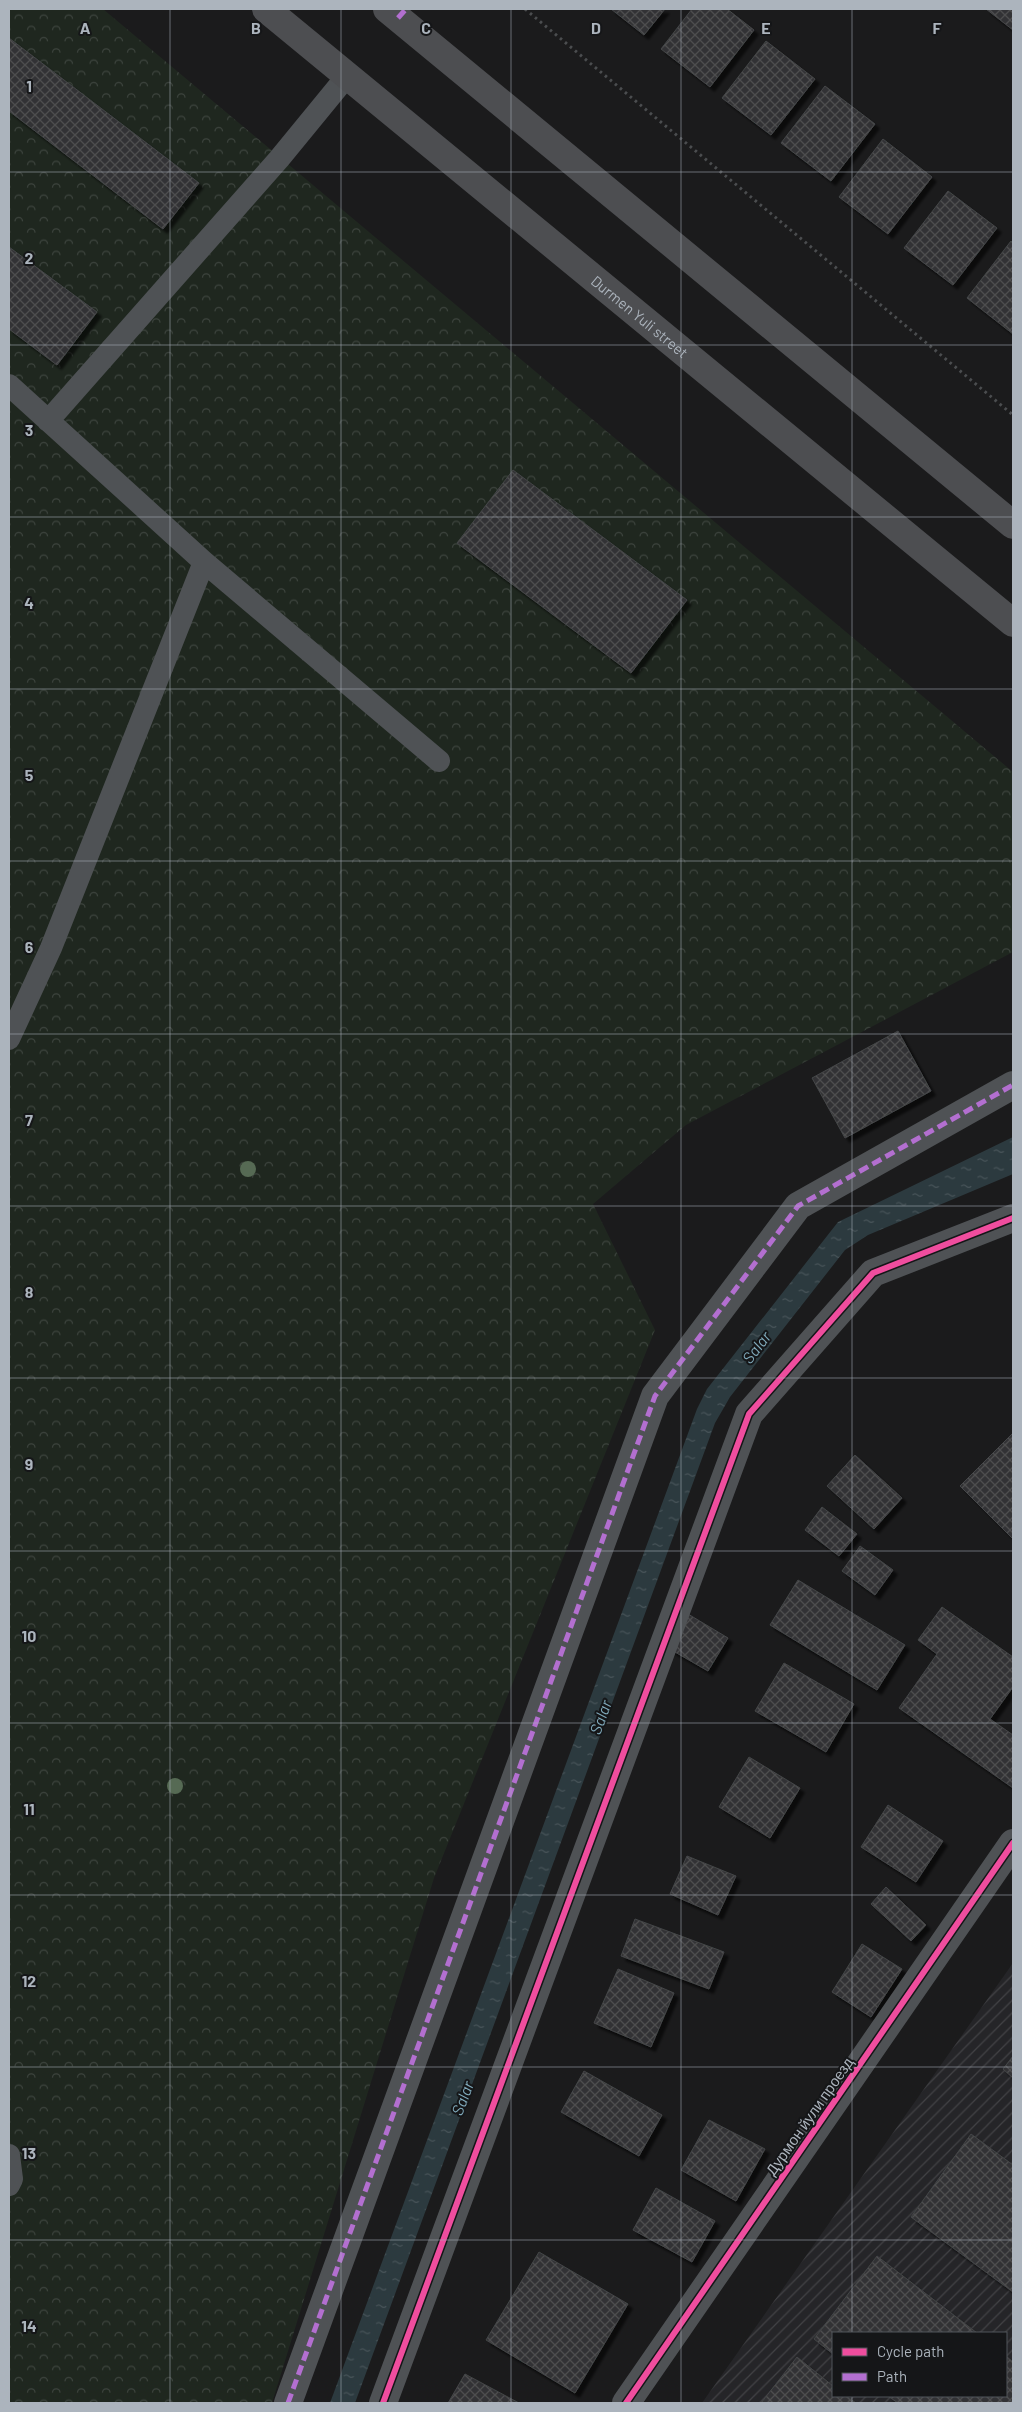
<svg xmlns="http://www.w3.org/2000/svg" width="1022" height="2412" font-family="Barlow,sans-serif">
<defs>
<pattern id="industrial-furrows" width="10" height="10" patternUnits="userSpaceOnUse" patternTransform="scale(1.25)"><rect width="10" height="10" fill="#252528"/><path d="M-1 1l2-2M0 10L10 0M9 11l2-2" fill="none" stroke="#424245"/></pattern>
<pattern id="forest-crowns" width="20" height="18" patternUnits="userSpaceOnUse" patternTransform="scale(1.25)"><rect width="20" height="18" fill="#1f271f"/><path d="M2 6a3 3 0 1 1 6 0M12 15a3 3 0 1 1 6 0" fill="none" stroke="#3d443e"/></pattern>
<pattern id="water-ripples" width="26" height="14" patternUnits="userSpaceOnUse" patternTransform="scale(1.25)"><rect width="26" height="14" fill="#2c3a3f"/><path d="M2 4q2-2 4 0t4 0M15 11q2-2 4 0t4 0" fill="none" stroke="#485459"/></pattern>
<pattern id="building-cross-hatch" width="8" height="8" patternUnits="userSpaceOnUse" patternTransform="scale(1.25)"><rect width="8" height="8" fill="#333334"/><path d="M0 0l8 8M0 8l8-8" fill="none" stroke="#4e4e4f"/></pattern>
<filter id="shadow"><feDropShadow dx="4.5" dy="4.5" stdDeviation="1" flood-color="#0009"/></filter>
</defs>
<rect width="100%" height="100%" fill="#1b1b1c"/>
<path fill="url(#industrial-furrows)" fill-rule="evenodd" d="M 1013,1963 L 1013,2403 L 702,2403 ZM 833,2333 L 1006,2333 L 1006,2396 L 833,2396 Z"/>
<path fill="url(#forest-crowns)" d="M 9,9 L 103,9 L 1013,772 L 1013,952 L 686,1125 L 593,1204 L 655,1330 L 434,1878 L 272,2403 L 9,2403 Z"/>
<path fill="url(#water-ripples)" d="M 1013,1137 L 1013,1174 L 868,1235 L 845,1250 L 730,1397 L 715,1423 L 355,2403 L 330,2403 L 697,1409 L 707,1389 L 838,1222 Z"/>
<path fill="url(#building-cross-hatch)" stroke="#444648" filter="url(#shadow)" d="M 611,9 L 665,9 L 644,35 Z
M 692,9 L 727,9 L 754,30 L 710,87 L 661,49 Z
M 986,9 L 1013,9 L 1013,30 Z
M 9,38 L 199,183 L 163,229 L 9,111 Z
M 766,41 L 815,79 L 771,135 L 722,98 Z
M 825,86 L 875,124 L 831,181 L 781,143 Z
M 883,139 L 932,177 L 888,234 L 839,197 Z
M 948,191 L 997,228 L 953,285 L 904,248 Z
M 1011,241 L 1013,243 L 1013,334 L 967,298 Z
M 9,247 L 97,312 L 57,365 L 9,329 Z
M 513,470 L 687,600 L 631,673 L 457,543 Z
M 898,1031 L 931,1091 L 845,1138 L 812,1078 Z
M 1013,1433 L 1013,1539 L 960,1486 Z
M 855,1455 L 902,1498 L 874,1529 L 827,1486 Z
M 822,1507 L 857,1534 L 839,1556 L 805,1530 Z
M 860,1546 L 893,1570 L 875,1595 L 842,1571 Z
M 798,1580 L 905,1645 L 877,1690 L 770,1625 Z
M 942,1607 L 1013,1657 L 1013,1687 L 990,1719 L 1013,1735 L 1013,1788 L 899,1708 L 937,1654 L 918,1640 Z
M 688,1614 L 728,1638 L 708,1671 L 668,1648 Z
M 784,1663 L 854,1704 L 826,1752 L 755,1711 Z
M 749,1757 L 800,1788 L 770,1838 L 719,1807 Z
M 888,1805 L 943,1841 L 916,1882 L 861,1847 Z
M 687,1856 L 736,1876 L 718,1915 L 670,1894 Z
M 886,1887 L 926,1925 L 911,1941 L 871,1904 Z
M 635,1919 L 724,1952 L 709,1989 L 621,1956 Z
M 862,1944 L 902,1969 L 871,2017 L 832,1992 Z
M 618,1969 L 674,1993 L 651,2047 L 594,2023 Z
M 1013,2056 L 1013,2078 L 1003,2069 Z
M 584,2071 L 662,2115 L 639,2156 L 561,2112 Z
M 709,2120 L 765,2149 L 736,2201 L 681,2170 Z
M 971,2134 L 1013,2165 L 1013,2292 L 911,2217 Z
M 656,2188 L 715,2221 L 692,2262 L 633,2230 Z
M 539,2252 L 628,2304 L 575,2393 L 486,2340 Z
M 877,2256 L 977,2333 L 833,2333 L 833,2354 L 814,2339 Z
M 1006,2356 L 1013,2362 L 1013,2403 L 898,2403 L 888,2396 L 1006,2396 Z
M 797,2357 L 833,2386 L 833,2396 L 846,2396 L 856,2403 L 761,2403 Z
M 465,2374 L 519,2403 L 448,2403 Z"/>
<g fill="none" stroke-linecap="round" stroke-linejoin="round">
<path stroke="#4b4d4f" stroke-width="3" stroke-dasharray="2.5 4" stroke-linecap="butt" d="M 525,9 L 1013,415"/>
<path stroke="#4f5255" stroke-width="22" d="M 9,385 L 204,562 L 439,761
M 48,421 L 279,159 L 347,76
M 9,1039 L 51,948 L 204,562
M 9,2155 L 12,2179 L 9,2185"/>
<path stroke="#4f5255" stroke-width="28" d="M 288,2403 L 655,1396 L 798,1206 L 1013,1085"/>
<path stroke="#4f5255" stroke-width="28" d="M 383,2403 L 749,1414 L 873,1273 L 1013,1218
M 626,2403 L 1013,1843"/>
<g stroke="#4d4e51" stroke-width="28">
<path id="s1" d="M 266,9 L 1013,623"/>
<path d="M 387,9 L 1013,525"/>
</g>
<path stroke="#b36fd0" stroke-width="5" stroke-dasharray="10 5" stroke-linecap="butt" d="M 398,18 L 406,9
M 288,2403 L 655,1396 L 798,1206 L 1013,1085"/>
<g stroke="#151618" stroke-width="9">
<path id="cycleway" d="M 383,2403 L 749,1414 L 873,1273 L 1013,1218
M 626,2403 L 1013,1843"/>
</g>
<use href="#cycleway" stroke="#ef4d9e" stroke-width="6"/>
</g>
<g fill="#566a54">
<circle cx="248" cy="1169" r="8"/>
<circle cx="175" cy="1786" r="8"/>
</g>
<path fill="none" stroke="#acb4bd" stroke-width="1" stroke-opacity="0.55" d="M 170,9 L 170,2403M 341,9 L 341,2403M 511,9 L 511,2403M 681,9 L 681,2403M 852,9 L 852,2333M 9,172 L 1013,172M 9,345 L 1013,345M 9,517 L 1013,517M 9,689 L 1013,689M 9,861 L 1013,861M 9,1034 L 1013,1034M 9,1206 L 1013,1206M 9,1378 L 1013,1378M 9,1551 L 1013,1551M 9,1723 L 1013,1723M 9,1895 L 1013,1895M 9,2067 L 1013,2067M 9,2240 L 1013,2240M 852,2396 L 852,2403"/>
<g text-anchor="middle" dominant-baseline="central" stroke-width="4" stroke-linejoin="round" paint-order="stroke">
<g font-size="15" fill="#acb4bd" stroke="#151618">
<text stroke="none"><textPath href="#s1" startOffset="484">Durmen Yuli street</textPath></text>
<text transform="translate(809 2116) rotate(-55)">Дурмон йули проезд</text>
</g>
<g font-size="16" font-style="italic" fill="#80aabb" stroke="#151618">
<text transform="translate(756 1347) rotate(-52)">Salar</text>
<text transform="translate(600 1717) rotate(-70)">Salar</text>
<text transform="translate(462 2098) rotate(-69)">Salar</text>
</g>
</g>
<g font-size="16" text-anchor="middle" font-weight="bold" fill="#acb4bd" stroke="#151618" stroke-width="4" stroke-linejoin="round" paint-order="stroke">
<text x="85" y="34">A</text>
<text x="256" y="34">B</text>
<text x="426" y="34">C</text>
<text x="596" y="34">D</text>
<text x="766" y="34">E</text>
<text x="937" y="34">F</text>
<text x="29" y="92">1</text>
<text x="29" y="264">2</text>
<text x="29" y="436">3</text>
<text x="29" y="609">4</text>
<text x="29" y="781">5</text>
<text x="29" y="953">6</text>
<text x="29" y="1126">7</text>
<text x="29" y="1298">8</text>
<text x="29" y="1470">9</text>
<text x="29" y="1642">10</text>
<text x="29" y="1815">11</text>
<text x="29" y="1987">12</text>
<text x="29" y="2159">13</text>
<text x="29" y="2332">14</text>
</g>
<rect width="1022" height="2412" fill="none" stroke="#acb4bd" stroke-width="20"/>
<rect x="832" y="2332" width="175" height="65" fill="#151618" stroke="#51555a"/>
<rect x="842" y="2348" width="25" height="8" fill="#ef4d9e" stroke="#51555a"/>
<text x="877" y="2357" font-size="15" fill="#acb4bd">Cycle path</text>
<rect x="842" y="2373" width="25" height="8" fill="#b36fd0" stroke="#51555a"/>
<text x="877" y="2382" font-size="15" fill="#acb4bd">Path</text>
</svg>
